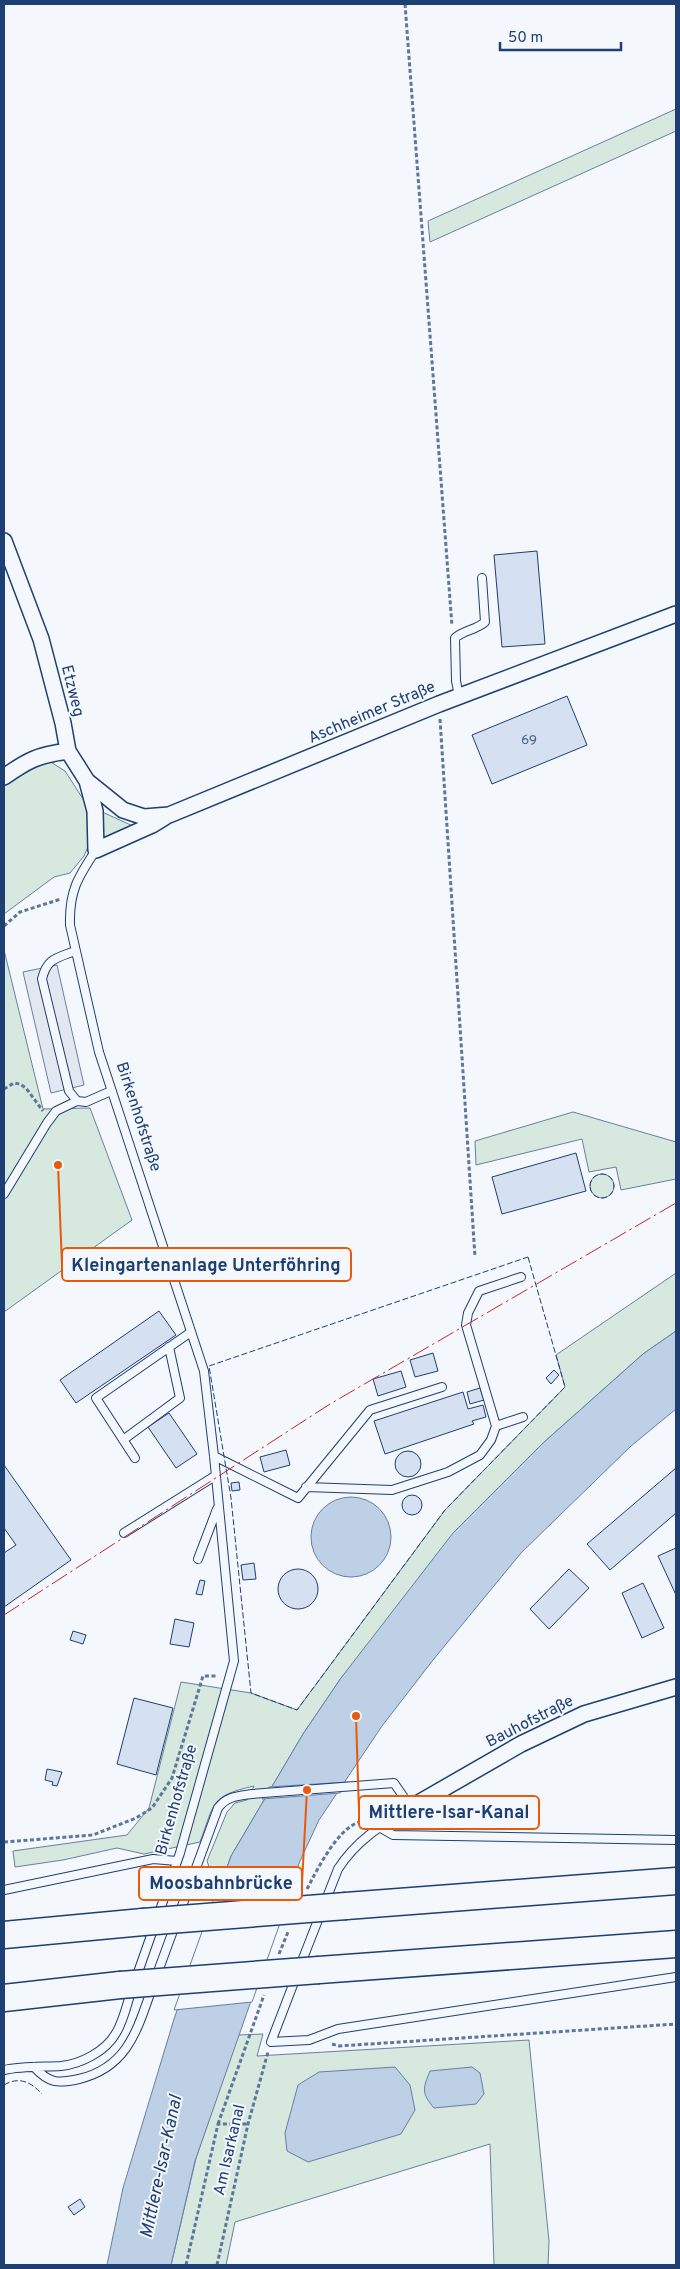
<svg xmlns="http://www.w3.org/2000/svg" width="680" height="2269" font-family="Overpass,sans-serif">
<rect width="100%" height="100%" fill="#f4f7fb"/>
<path fill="#d7e8df" stroke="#687fa3" d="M 676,109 L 676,131 L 430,242 L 428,221 Z
M 49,761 L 65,771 L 85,802 L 90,822 L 91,840 L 84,856 L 70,873 L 54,877 L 4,914 L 4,786 L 36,763 Z
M 100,811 L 133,826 L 104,839 Z
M 4,950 L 43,1109 L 90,1108 L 132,1220 L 4,1312 Z
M 573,1112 L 676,1142 L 676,1179 L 621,1190 L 616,1167 L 589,1172 L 582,1139 L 476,1165 L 475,1141 Z
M590 1186a12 12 0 1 1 24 0a12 12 0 1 1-24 0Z
M 676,1273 L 676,1331 L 643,1354 L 543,1443 L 511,1475 L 341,1678 L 303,1734 L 231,1856 L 223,1879 L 214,1881 L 207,1861 L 227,1812 L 235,1803 L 247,1800 L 254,1786 C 210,1796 215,1802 200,1842 L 144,1854 L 117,1848 L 63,1860 L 15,1867 L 13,1851 L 127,1835 L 149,1808 L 181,1682 L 251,1693 L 297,1710 L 445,1510 L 565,1387 L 556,1355 Z
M 263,2034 L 257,2056 L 529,2040 L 549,2241 L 548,2265 L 494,2265 L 490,2144 L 235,2222 L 226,2265 L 171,2265 L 196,2158 L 238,2035 Z"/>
<path fill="#e3e8f0" stroke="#687fa3" d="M 57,965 L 84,1085 L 51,1093 L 23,972 Z"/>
<path fill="#bed0e5" stroke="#687fa3" d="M 676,1331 L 676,1409 L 631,1446 L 521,1553 L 433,1660 L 382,1726 L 319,1820 L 300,1861 L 195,2161 L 171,2265 L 107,2265 L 123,2188 L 174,2019 L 231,1856 L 303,1734 L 341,1678 L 453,1533 L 543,1443 L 643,1354 Z
M311 1537a40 40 0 1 1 80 0a40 40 0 1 1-80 0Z
M 395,2067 L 410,2085 L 415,2110 L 401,2134 L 308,2162 L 287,2151 L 285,2133 L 298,2085 L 319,2072 Z
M 472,2067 L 480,2073 L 484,2094 L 476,2104 L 434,2108 C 421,2093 423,2088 430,2071 Z"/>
<path fill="#f4f7fb" stroke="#687fa3" d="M 348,1782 L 340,1793 L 262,1799 L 269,1787 Z
M 295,1881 L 252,2002 L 174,2010 L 218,1887 Z"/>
<path fill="#d5e0f0" stroke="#1d3f73" d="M 537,551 L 545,644 L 502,647 L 494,555 Z
M 567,696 L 587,745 L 492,784 L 472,735 Z
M 576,1153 L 586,1191 L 502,1214 L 492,1177 Z
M 159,1311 L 176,1335 L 76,1403 L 60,1380 Z
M 433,1353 L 438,1371 L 415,1377 L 410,1360 Z
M 554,1370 L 559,1375 L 551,1384 L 546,1378 Z
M 401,1371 L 406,1387 L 378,1396 L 373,1379 Z
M 480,1388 L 484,1400 L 470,1404 L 467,1392 Z
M 463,1392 L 468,1409 L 483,1405 L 486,1417 L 472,1421 L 474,1424 L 385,1454 L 374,1421 Z
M 169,1413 L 197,1454 L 176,1468 L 148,1427 Z
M 286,1450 L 290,1465 L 264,1472 L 260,1457 Z
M395 1464a13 13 0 1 1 26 0a13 13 0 1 1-26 0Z
M 4,1465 L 71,1560 L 4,1607 L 4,1553 L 16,1545 L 4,1528 Z
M 676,1468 L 676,1513 L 610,1570 L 587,1544 Z
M 239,1482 L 240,1490 L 232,1491 L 231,1483 Z
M402 1505a10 10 0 1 1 20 0a10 10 0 1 1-20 0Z
M 676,1548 L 676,1595 L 658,1556 Z
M 254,1563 L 256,1579 L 243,1580 L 241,1565 Z
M278 1589a20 20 0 1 1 40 0a20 20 0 1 1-40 0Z
M 569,1569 L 589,1588 L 549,1629 L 530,1609 Z
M 200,1580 L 205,1581 L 202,1595 L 196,1594 Z
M 643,1583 L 664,1628 L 642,1638 L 622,1593 Z
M 175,1619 L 194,1623 L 189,1647 L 170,1644 Z
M 73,1631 L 86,1635 L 83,1644 L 70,1640 Z
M 134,1698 L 173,1708 L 156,1775 L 117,1764 Z
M 47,1769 L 62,1772 L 57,1786 L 52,1785 L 53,1782 L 45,1780 Z
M 80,2199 L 85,2207 L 74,2215 L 68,2207 Z"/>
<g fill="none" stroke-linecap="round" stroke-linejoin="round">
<g stroke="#1d3f73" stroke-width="10">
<path id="lane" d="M 459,696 L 456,681 L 455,638 C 464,630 476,630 485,622 L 482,578
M 96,850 C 78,877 69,891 70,925 L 99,1052 L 204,1371 L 214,1456 L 234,1661 L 180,1853 L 136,1978
M 75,951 C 57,958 47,958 42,979 L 69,1091 L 77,1101 L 86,1102 L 111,1091
M 4,1194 L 47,1123 L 56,1111 L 77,1101
M 496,1426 L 523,1417
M 123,1440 L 180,1398 L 169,1347
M 214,1456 L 298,1498 L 370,1410 L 442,1387
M 135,1458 L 96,1398 L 191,1332
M 306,1487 L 392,1490 L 448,1472 L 480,1455 L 491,1440 L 496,1426 L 466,1325 L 468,1313 L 479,1291 L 521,1277
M 124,1533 L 215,1476
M 198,1559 L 217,1509
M 379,1827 L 393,1835 L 676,1840
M 4,1890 L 153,1859 L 177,1861
M 156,1977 L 218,1808 C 227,1796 238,1796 252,1794 L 394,1783 L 403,1796 L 408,1809 C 380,1826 356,1841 338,1869 L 300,1966
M 296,1977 L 271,2042 L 309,2040 L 338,2029 L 676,1977
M 34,2067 C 49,2083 57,2084 79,2079 C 128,2067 137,2030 152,1988
M 4,2070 C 22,2066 42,2067 61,2066 C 81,2064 106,2051 116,2033 C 124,2020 127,2003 132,1989"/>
</g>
<g stroke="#1d3f73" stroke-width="18">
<path id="street" d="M 4,541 L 41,639 L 63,723 L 68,751 L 87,781 L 95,811 L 96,850 L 152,825 L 165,817
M 4,777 C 28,760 38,755 68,751
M 87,781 L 123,810 L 144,817 L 169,815 L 439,704 L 676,614
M 408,1809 L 521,1744 L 584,1714 L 676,1687"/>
</g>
<g stroke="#1d3f73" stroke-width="29">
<path id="highway" d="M 346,1906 L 676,1881
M 4,1935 L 143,1922
M 319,1970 L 676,1944
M 4,1998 L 120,1985"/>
</g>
<path stroke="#5e769c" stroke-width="3" stroke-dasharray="4 2.5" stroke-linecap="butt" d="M 405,4 L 452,626
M 440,719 L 475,1257
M 4,926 L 20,912 L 61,899
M 4,1089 L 14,1083 L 20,1084 L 26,1088 L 43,1111
M 4,1842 L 93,1835 L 136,1818 L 152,1808 L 172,1778 L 203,1676 L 218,1676
M 307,1889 C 317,1870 344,1814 370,1822
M 279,1954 L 288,1932
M 332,2044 L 339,2046 L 676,2024
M 218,2124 L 264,1995
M 186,2265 L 218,2124 L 248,2124
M 217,2265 L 248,2124 L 268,2052"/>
<use href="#lane" stroke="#f4f7fb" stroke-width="8"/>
<use href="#street" stroke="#f4f7fb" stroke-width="15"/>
<use href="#highway" stroke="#f4f7fb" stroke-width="26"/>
<g stroke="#1d3f73" stroke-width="29" stroke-linecap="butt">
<path id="highway-bridge" d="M 143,1922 L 346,1906
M 120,1985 L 319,1970"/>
</g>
<use href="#highway-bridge" stroke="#f4f7fb" stroke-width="26"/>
<path stroke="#1d3f73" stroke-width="1" stroke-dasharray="6 2.5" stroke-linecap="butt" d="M590 1186a12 12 0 1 1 24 0a12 12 0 1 1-24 0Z
M 528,1257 L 565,1387 L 445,1510 L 297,1710 L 251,1693 L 231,1498 L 209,1366 Z
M 4,2085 C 19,2076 31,2082 42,2094"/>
<path stroke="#c62828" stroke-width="1" stroke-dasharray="18 4 2.5 4" stroke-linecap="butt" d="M 4,1615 L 330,1404 L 676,1203"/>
</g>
<g text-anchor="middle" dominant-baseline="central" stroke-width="4" stroke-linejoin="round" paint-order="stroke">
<g font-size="14" fill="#4b6792">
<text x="529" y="740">69</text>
</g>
<g font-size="16" fill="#1d3f73" stroke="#f4f7fb">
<text transform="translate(72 691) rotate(76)">Etzweg</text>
<text transform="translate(372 713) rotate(-23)">Aschheimer Straße</text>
<text transform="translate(138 1117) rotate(72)">Birkenhofstraße</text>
<text transform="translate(530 1722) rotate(-27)">Bauhofstraße</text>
<text transform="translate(177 1800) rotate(-74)">Birkenhofstraße</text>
<text transform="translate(230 2150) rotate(-77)">Am Isarkanal</text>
</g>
<g font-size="18" font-style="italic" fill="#1d3f73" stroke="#f4f7fb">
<text transform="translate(162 2167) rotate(-78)">Mittlere-Isar-Kanal</text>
</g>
</g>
<path fill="none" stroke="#e8590c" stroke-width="2" d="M58 1165L62 1265M356 1716L359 1812M307 1790L302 1883"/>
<g fill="#e8590c" stroke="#f4f7fb" stroke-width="2">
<circle cx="58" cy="1165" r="5"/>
<circle cx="356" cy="1716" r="5"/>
<circle cx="307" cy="1790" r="5"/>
</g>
<g fill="#f4f7fb" stroke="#e8590c" stroke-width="2">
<rect x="62" y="1248" width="289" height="33" rx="5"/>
<rect x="359" y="1796" width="180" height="33" rx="5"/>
<rect x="139" y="1867" width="163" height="33" rx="5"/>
</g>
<g font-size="18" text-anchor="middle" font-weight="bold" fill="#1d3f73">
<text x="206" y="1271">Kleingartenanlage Unterföhring</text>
<text x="449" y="1818">Mittlere-Isar-Kanal</text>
<text x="221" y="1889">Moosbahnbrücke</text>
</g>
<rect width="680" height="2269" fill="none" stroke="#1d3f73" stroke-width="10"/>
<path d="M500 42v8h121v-8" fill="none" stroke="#1d3f73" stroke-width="2.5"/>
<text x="508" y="42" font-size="15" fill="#1d3f73" stroke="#f4f7fb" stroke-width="4" paint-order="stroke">50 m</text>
</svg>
